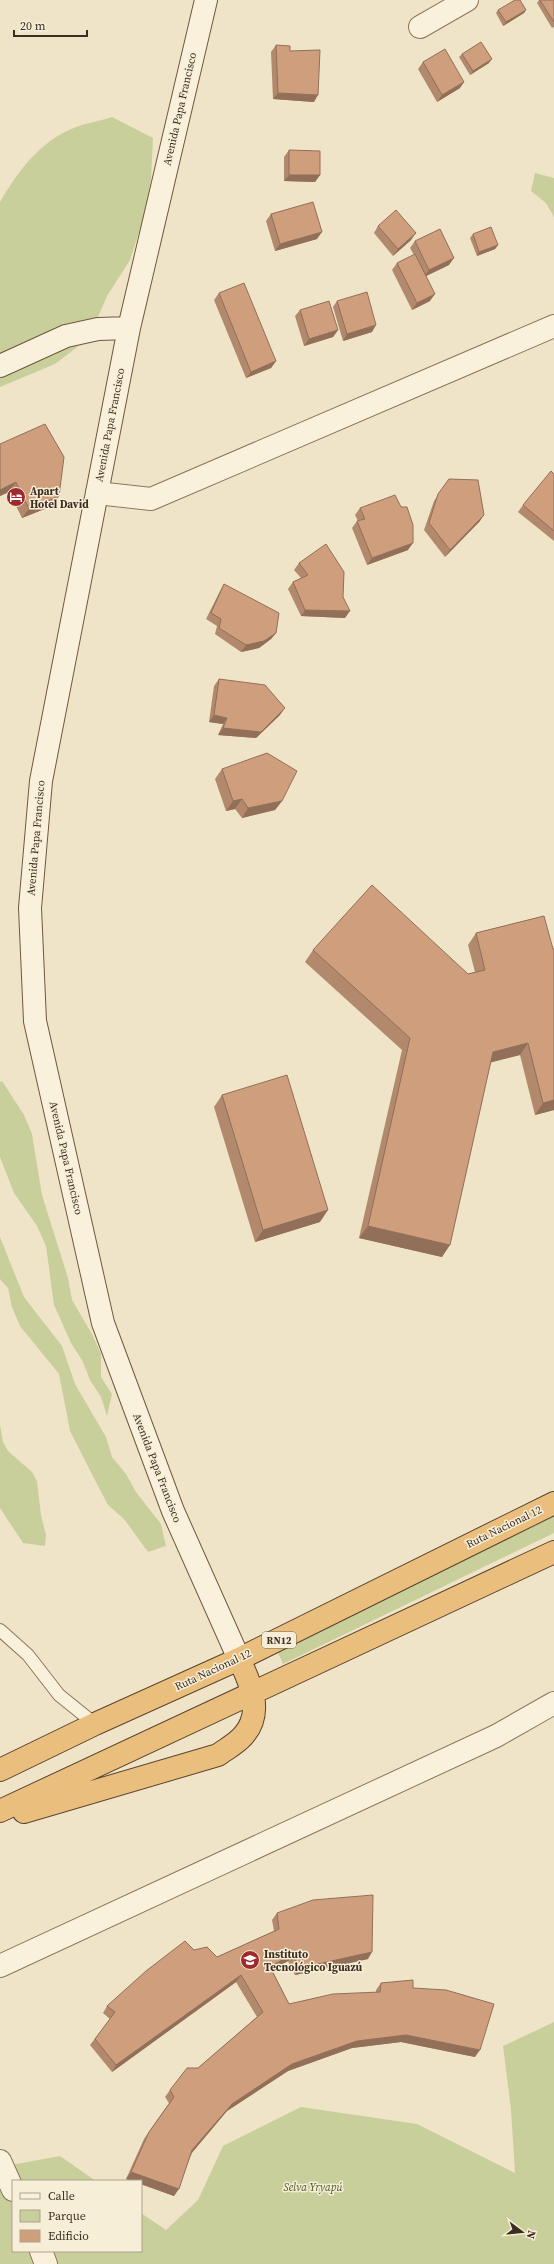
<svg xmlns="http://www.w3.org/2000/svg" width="554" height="2264" font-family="'Source Serif 4',serif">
<rect width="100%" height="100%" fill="#f0e4c8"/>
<path fill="#c9cf9b" d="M 112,117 L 153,138 L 151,180 L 143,220 L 130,260 L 107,296 L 89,338 L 55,364 L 0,387 L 0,202 C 18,171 41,140 76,127 C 87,123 100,121 112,117 Z
M 535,173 L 554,178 L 554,217 L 546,203 L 531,191 Z
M 2,1081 L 24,1115 L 32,1134 L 42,1195 L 68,1278 L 72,1300 L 92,1334 L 101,1354 L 101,1377 L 112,1394 L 107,1416 L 101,1397 L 90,1380 L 82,1360 L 71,1343 L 54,1305 L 46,1246 L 37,1226 L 14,1193 L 0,1157 L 0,1082 Z
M 0,1237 L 24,1297 L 62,1346 L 75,1384 L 106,1437 L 112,1457 L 126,1474 L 136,1492 L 161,1524 L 166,1546 L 148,1552 L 124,1519 L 108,1505 L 99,1488 L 70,1431 L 59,1374 L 20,1326 L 12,1307 L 8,1288 L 0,1279 Z
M 0,1425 L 3,1442 L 8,1451 L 32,1472 L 37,1481 L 41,1515 L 46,1535 L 45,1546 L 23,1543 L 0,1508 Z
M 554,1515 L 554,1533 L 283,1664 L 278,1653 Z
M 554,2022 L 554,2264 L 0,2264 L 0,2167 L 60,2156 L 96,2181 L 13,2181 L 13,2251 L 141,2251 L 141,2213 L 166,2230 L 198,2200 L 223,2146 L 301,2107 L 417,2124 L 515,2173 L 511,2110 L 503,2046 Z"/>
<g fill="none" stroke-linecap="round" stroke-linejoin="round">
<g stroke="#8d765c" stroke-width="14">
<path id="service" d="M 0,1630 L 28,1655 L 59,1695 L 95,1724"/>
</g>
<g stroke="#8d765c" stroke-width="24">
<path id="minor" d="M 420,27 L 467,0
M 97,493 L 151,499 L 554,326
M 0,1966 L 496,1736 L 554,1703
M 0,2161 L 13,2190
M 41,2251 L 46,2264"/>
</g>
<g stroke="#6f573f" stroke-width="24">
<path id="secondary" d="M 206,0 L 129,328 L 41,781 L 30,908 L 35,1021 L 103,1323 L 173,1511 L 239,1659
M 0,366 L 66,336 L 98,329 L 129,328"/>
</g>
<g stroke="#5b4430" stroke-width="24">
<path id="trunk" d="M 0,1770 L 95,1724 L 239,1659 L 554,1503
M 0,1811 L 554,1552
M 24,1812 L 218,1755 C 226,1749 236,1744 243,1736 C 264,1713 251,1684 239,1659"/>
</g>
<use href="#service" stroke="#faf1dc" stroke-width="12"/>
<use href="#minor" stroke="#faf1dc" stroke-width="22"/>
<use href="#secondary" stroke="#faf1dc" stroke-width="22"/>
<use href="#trunk" stroke="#eabe7c" stroke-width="22"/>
</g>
<path fill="#b2896c" d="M 539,0 L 554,0 L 554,27 L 552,28 L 537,3 Z
M 498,10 L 526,10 L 524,13 L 503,26 L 496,13 Z
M 276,45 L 290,51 L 314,102 L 273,99 L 271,52 Z
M 462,54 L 489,63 L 470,75 L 459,57 Z
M 423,62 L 460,88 L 437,102 L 418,69 Z
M 289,150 L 320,175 L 315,182 L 284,181 L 284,157 Z
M 271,214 L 317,239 L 275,251 L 266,221 Z
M 378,226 L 411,240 L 393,256 L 374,233 Z
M 473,234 L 498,245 L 495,249 L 477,256 L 470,238 Z
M 415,241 L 449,265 L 426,276 L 430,301 L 412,310 L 392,270 L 397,263 L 414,255 L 410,248 Z
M 219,293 L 276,361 L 271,368 L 246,378 L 214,300 Z
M 337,301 L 372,332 L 343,341 L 333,307 Z
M 300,310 L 338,330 L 333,337 L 304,346 L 295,316 Z
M 0,444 L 52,506 L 22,518 L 9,492 L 0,496 Z
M 554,474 L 554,541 L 518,512 L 523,505 Z
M 449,479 L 480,521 L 445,557 L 424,530 L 434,501 Z
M 401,507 L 408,550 L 367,565 L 352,528 L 357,521 L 358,521 L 355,515 L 360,508 Z
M 299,563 L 343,597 L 345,618 L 301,616 L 288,589 L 293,582 L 301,578 L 294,570 Z
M 224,584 L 276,633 L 271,639 L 259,648 L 241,652 L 215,634 L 217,626 L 206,619 L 220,591 Z
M 219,679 L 280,715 L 256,738 L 218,735 L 223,724 L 209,722 L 214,686 Z
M 222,769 L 282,801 L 275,810 L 242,818 L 235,809 L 226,811 L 215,779 Z
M 544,916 L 554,1110 L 535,1115 L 520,1055 L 491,1062 L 442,1257 L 359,1238 L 402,1050 L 305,962 L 313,950 L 468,974 L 475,972 L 468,945 L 476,933 Z
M 222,1095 L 320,1222 L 255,1242 L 214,1107 Z
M 277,1913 L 368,1959 L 295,1975 L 288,1961 L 272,1970 L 289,2004 L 376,1992 L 376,1990 L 381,1983 L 413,1988 L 475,2057 L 401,2042 L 352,2048 L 288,2071 L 227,2111 L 192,2153 L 174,2196 L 126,2179 L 144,2139 L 169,2103 L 165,2097 L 170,2090 L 198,2068 L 257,2017 L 236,1982 L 112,2072 L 90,2045 L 110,2019 L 103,2013 L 107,2006 L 194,1950 L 217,1957 L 274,1931 L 272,1920 Z"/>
<path fill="#916f58" d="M 526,10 L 524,13 L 503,26 L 506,22 Z
M 492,59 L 489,63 L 470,75 L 473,71 Z
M 464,82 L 460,88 L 437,102 L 442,95 Z
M 278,93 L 318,95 L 314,102 L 273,99 Z
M 289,175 L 320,175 L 315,182 L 284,181 Z
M 322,232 L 317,239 L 275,251 L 280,244 Z
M 416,233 L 411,240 L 393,256 L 398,249 Z
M 498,245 L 495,249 L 477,256 L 479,252 Z
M 454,258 L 449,265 L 424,277 L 429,270 Z
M 435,294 L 430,301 L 412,310 L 417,303 Z
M 376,325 L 372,332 L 343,341 L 347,334 Z
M 338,330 L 333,337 L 304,346 L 309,339 Z
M 276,361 L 271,368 L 246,378 L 251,372 Z
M 16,482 L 9,492 L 0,496 L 0,490 Z
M 59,496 L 52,506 L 22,518 L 29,509 Z
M 484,515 L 480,521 L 445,557 L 450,550 Z
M 413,543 L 408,550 L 367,565 L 372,558 Z
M 305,610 L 350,611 L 345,618 L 301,616 Z
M 276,633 L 271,639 L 259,648 L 241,652 L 246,645 Z
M 285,708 L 280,715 L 256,738 L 218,735 L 223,728 Z
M 214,715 L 227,718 L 223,724 L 209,722 Z
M 242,799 L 235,809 L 226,811 L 233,801 Z
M 282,801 L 275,810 L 242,818 L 248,808 Z
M 528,1043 L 520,1055 L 485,1064 L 493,1052 Z
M 554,1100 L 554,1110 L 535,1115 L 543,1103 Z
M 328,1210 L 320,1222 L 255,1242 L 263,1230 Z
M 368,1226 L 450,1245 L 442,1257 L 359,1238 Z
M 372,1952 L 368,1959 L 295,1975 L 300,1968 Z
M 292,1954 L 288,1961 L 266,1974 L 270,1967 Z
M 241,1975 L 236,1982 L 112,2072 L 116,2065 Z
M 406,2035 L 480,2050 L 475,2057 L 401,2042 L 352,2048 L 288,2071 L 227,2111 L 188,2157 L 192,2150 L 232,2104 L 292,2064 L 357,2041 Z
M 131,2172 L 179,2189 L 174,2196 L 141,2184 L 141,2181 L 131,2181 L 126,2179 Z"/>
<path fill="#cf9f7d" stroke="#916f58" d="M 515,0 L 520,0 L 526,10 L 506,22 L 498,10 Z
M 540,0 L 554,0 L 554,22 Z
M 481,42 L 492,59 L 473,71 L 462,54 Z
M 276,45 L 290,46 L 290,51 L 320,50 L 318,95 L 278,93 Z
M 445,49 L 464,82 L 442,95 L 423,62 Z
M 289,150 L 320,151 L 320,175 L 289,175 Z
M 313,202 L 322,232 L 280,244 L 271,214 Z
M 396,210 L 416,233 L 398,249 L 378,226 Z
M 491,227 L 498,245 L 479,252 L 473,234 Z
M 440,229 L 454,258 L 429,270 L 415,241 Z
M 415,254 L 435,294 L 417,303 L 397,263 Z
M 244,283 L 276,361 L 251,372 L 219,293 Z
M 367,292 L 376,325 L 347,334 L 337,301 Z
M 329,301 L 338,330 L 309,339 L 300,310 Z
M 45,424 L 64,457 L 59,496 L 29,509 L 16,482 L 0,490 L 0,444 Z
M 551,471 L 554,474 L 554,531 L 523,505 Z
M 449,479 L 478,480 L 484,515 L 450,550 L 429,523 L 438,494 Z
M 395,495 L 401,507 L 407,507 L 413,525 L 413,543 L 372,558 L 357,521 L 365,519 L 360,508 Z
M 326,544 L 344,572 L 343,597 L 350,611 L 305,610 L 293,582 L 308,575 L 299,563 Z
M 224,584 L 279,613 L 276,633 L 264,641 L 246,645 L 219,628 L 221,619 L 211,613 Z
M 219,679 L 265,685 L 285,708 L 261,732 L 223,728 L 227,718 L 214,715 Z
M 267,753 L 297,771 L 282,801 L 248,808 L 242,799 L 233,801 L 222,769 Z
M 372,885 L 468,974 L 485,970 L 476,933 L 544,916 L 553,949 L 554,949 L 554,1100 L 543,1103 L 528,1043 L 493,1052 L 450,1245 L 368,1226 L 410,1038 L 313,950 Z
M 287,1075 L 328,1210 L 263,1230 L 222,1095 Z
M 373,1895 L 372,1952 L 300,1968 L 292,1954 L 270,1967 L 289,2004 L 333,1994 L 380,1992 L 381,1983 L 413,1980 L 413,1988 L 446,1990 L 494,2004 L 480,2050 L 406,2035 L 357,2041 L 292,2064 L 232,2104 L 192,2150 L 179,2189 L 131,2172 L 149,2132 L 174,2097 L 170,2090 L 187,2068 L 198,2068 L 263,2012 L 241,1975 L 116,2065 L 95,2039 L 115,2012 L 107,2006 L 146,1971 L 185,1941 L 194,1950 L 207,1947 L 217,1957 L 279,1929 L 277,1913 L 313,1900 Z"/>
<defs>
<g id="hotel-disc" transform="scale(1)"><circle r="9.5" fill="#9e2a2b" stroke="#f7eed8"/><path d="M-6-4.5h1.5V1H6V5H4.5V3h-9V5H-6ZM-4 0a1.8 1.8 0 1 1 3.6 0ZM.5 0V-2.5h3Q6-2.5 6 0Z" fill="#fff"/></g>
<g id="university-disc" transform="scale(1)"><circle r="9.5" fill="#9e2a2b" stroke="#f7eed8"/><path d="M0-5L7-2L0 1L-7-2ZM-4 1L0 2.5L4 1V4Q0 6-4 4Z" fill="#fff"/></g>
</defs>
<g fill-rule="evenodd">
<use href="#hotel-disc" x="16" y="497"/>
<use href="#university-disc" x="250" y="1960"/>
</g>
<g text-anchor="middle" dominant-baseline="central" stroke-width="3" stroke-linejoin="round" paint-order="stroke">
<rect fill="#f7eed8" stroke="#756857" stroke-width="1" x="262" y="1632" width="34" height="16" rx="3"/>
<g font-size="10" font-weight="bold" fill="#3d2e20">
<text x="279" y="1640">RN12</text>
</g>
<g font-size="11" fill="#3d2e20" stroke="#f7eed8">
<text transform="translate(180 109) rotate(-77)">Avenida Papa Francisco</text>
<text transform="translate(110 425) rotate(-79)">Avenida Papa Francisco</text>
<text transform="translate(36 838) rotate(-85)">Avenida Papa Francisco</text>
<text transform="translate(66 1158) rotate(77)">Avenida Papa Francisco</text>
<text transform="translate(157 1468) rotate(69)">Avenida Papa Francisco</text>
<text transform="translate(504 1527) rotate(-26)">Ruta Nacional 12</text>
<text transform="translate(213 1670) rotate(-25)">Ruta Nacional 12</text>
</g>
<g font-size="11" font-weight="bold" fill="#3d2e20" stroke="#f7eed8" text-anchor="start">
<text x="30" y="491">Apart<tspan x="30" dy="13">Hotel David</tspan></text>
<text x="264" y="1954">Instituto<tspan x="264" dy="13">Tecnológico Iguazú</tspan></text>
</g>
<g font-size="11" font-style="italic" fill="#4d5a26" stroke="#f7eed8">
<text x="313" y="2187">Selva Yryapú</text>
</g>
</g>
<rect x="12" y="2180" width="130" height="72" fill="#f7eed8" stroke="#ada18e"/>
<rect x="20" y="2193" width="20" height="6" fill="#faf1dc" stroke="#ada18e"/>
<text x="48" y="2200" font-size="12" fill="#3d2e20">Calle</text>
<rect x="20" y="2210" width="20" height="12" fill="#c9cf9b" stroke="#ada18e"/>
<text x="48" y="2220" font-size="12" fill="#3d2e20">Parque</text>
<rect x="20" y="2230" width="20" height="12" fill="#cf9f7d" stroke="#ada18e"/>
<text x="48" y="2240" font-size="12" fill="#3d2e20">Edificio</text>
<g transform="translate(522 2232) rotate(106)" stroke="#f7eed8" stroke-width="3" paint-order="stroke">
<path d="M0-3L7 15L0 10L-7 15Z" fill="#3d2e20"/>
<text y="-6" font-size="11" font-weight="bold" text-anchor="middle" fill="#3d2e20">N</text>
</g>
<path d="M14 30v6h73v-6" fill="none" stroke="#3d2e20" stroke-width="2"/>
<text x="20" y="30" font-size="12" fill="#3d2e20" stroke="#f7eed8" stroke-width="3" paint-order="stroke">20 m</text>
</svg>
